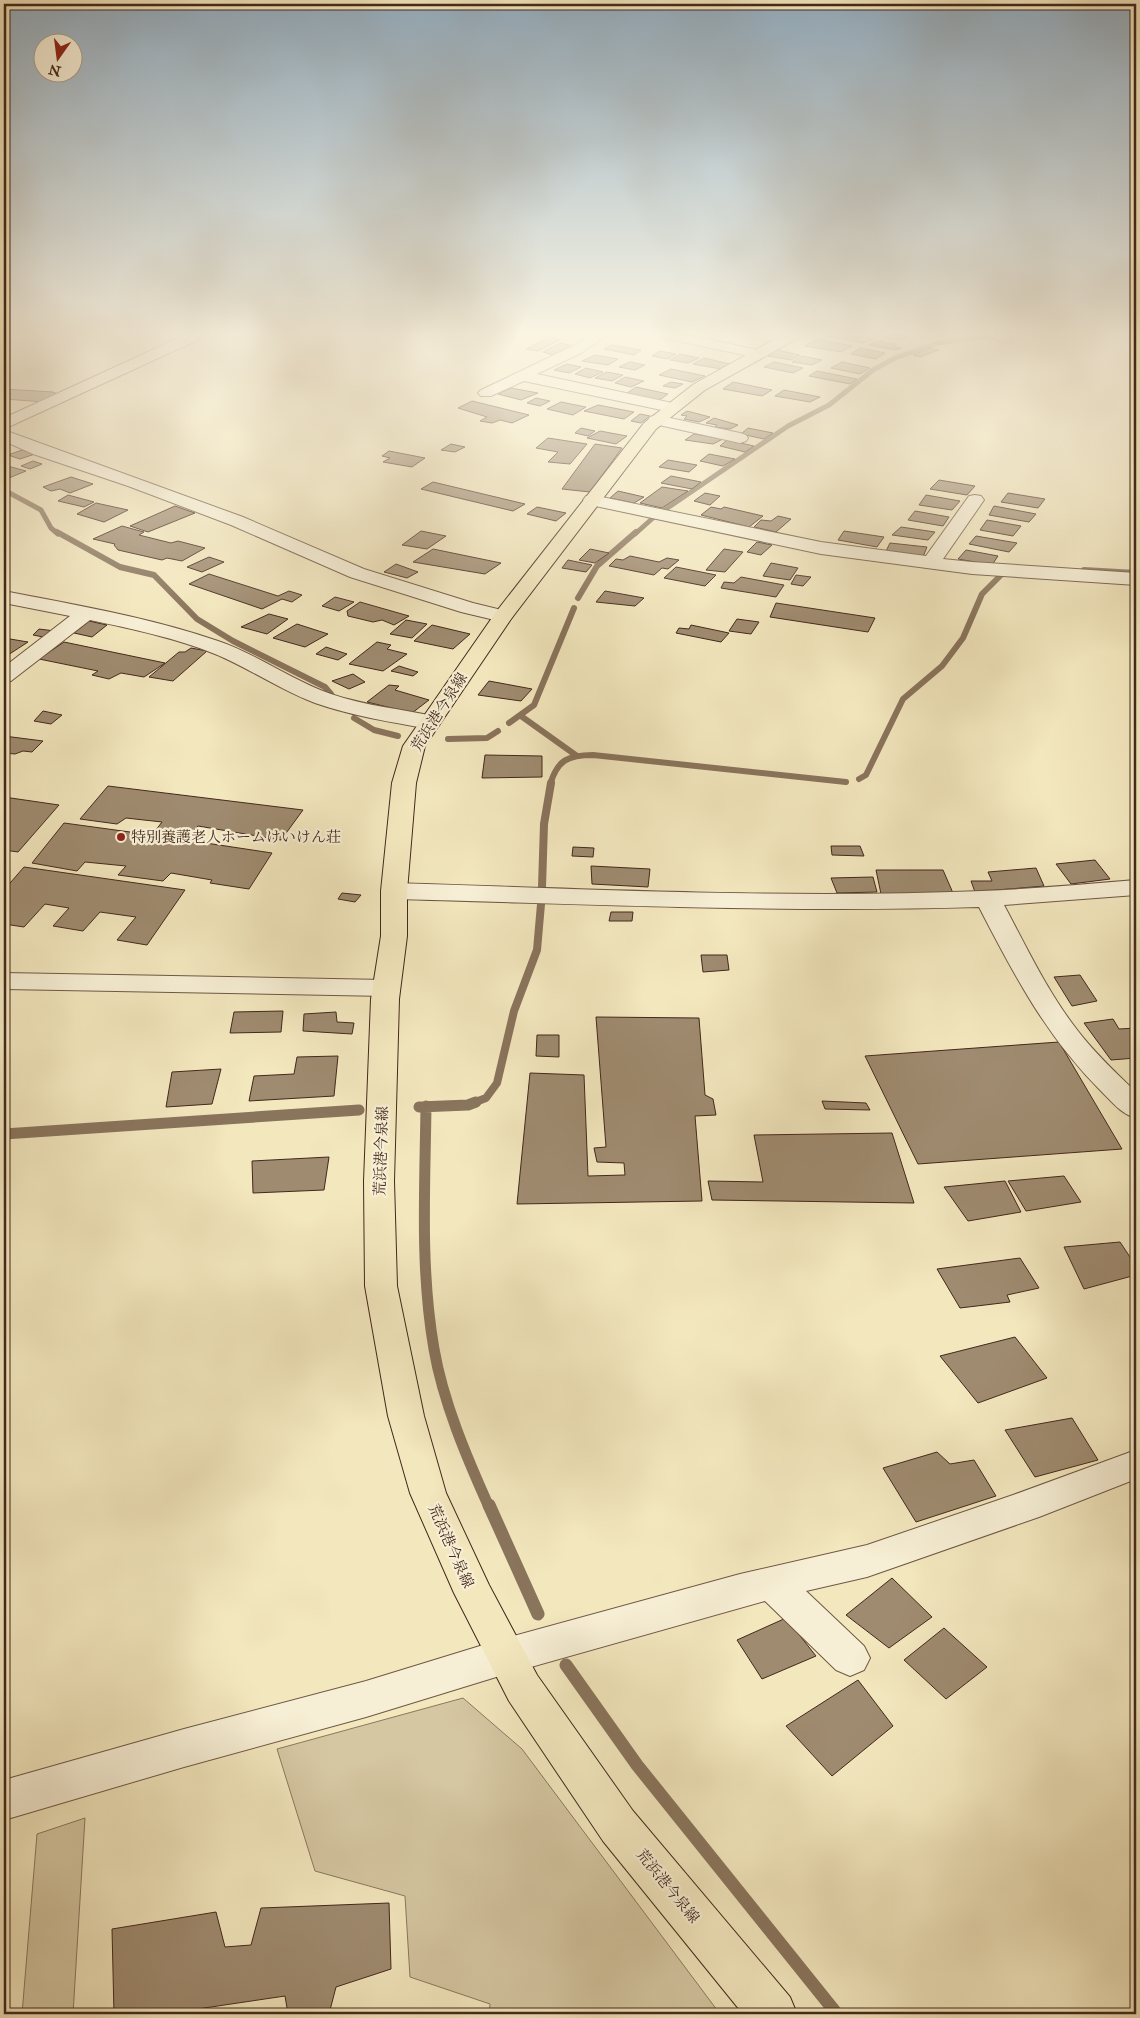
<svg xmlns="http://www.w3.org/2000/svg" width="1140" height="2018" font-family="'IM FELL Great Primer','Noto Serif JP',serif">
<rect width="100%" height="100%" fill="#f3e7be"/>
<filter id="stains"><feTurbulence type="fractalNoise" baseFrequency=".004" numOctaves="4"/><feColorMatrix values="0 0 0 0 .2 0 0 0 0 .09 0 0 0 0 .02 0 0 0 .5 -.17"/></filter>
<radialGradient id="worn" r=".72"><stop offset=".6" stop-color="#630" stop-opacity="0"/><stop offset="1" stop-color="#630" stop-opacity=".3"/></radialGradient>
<path fill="#d5c7a2" stroke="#8c785f" d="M 463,1698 L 522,1749 L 720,2014 L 489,2014 L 490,2004 L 410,1977 L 405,1896 L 315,1871 L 277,1749 Z
M 85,1818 L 73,2014 L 22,2014 L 37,1834 Z"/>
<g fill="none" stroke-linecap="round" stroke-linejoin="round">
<path stroke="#89745c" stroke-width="5" d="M 4,490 L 41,510 L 51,528 L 58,534
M 663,511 L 788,426 L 829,405 L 873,370 L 895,358 L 938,343 L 989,336
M 635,534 L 654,517"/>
<path stroke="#89745c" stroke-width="6" d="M 57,532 L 120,567 L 154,575 L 197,619 L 233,641 L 325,687 L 331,694
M 1084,570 L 1136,573
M 578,598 L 597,566 L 636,532
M 521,716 L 577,756
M 354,718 L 374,730 L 398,736
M 509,723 L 534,705 L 574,608
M 448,739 L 487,738 L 498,731
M 859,779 L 866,775 L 903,699 L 942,666 L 963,638 L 982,594 L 1002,574
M 550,785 C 557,760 568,755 593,755 L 846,782"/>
<path stroke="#89745c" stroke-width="8" d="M 542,887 L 544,824 L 551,783
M 473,1103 L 486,1098 L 497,1083 L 514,1011 L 537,950 L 541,904"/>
<path stroke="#89745c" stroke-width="11" d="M 426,1106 C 425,1187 420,1269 434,1349 C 443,1402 467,1458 489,1507
M 419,1107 L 468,1105 L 476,1102
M 4,1134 L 359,1110"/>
<path stroke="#89745c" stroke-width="13" d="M 489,1505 L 538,1614
M 566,1665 L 637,1765 L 837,2014"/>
</g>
<path fill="#9f8b70" stroke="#43281c" d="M 821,335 L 856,335 L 873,339 L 864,343 Z
M 889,335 L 901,335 L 908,337 L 902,340 L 885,338 Z
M 549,337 L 560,340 L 538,351 L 526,349 Z
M 817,339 L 852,346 L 841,352 L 805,346 Z
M 877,341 L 896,344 L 893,346 L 901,348 L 896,350 L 869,345 Z
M 560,343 L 573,346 L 553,355 L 543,352 Z
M 612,345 L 641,350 L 634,355 L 604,349 Z
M 860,348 L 885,353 L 876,359 L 851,354 Z
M 929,348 L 938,350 L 920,357 L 913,355 Z
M 777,350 L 800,355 L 791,360 L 768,356 Z
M 660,351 L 676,354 L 668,359 L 652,356 Z
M 680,354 L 699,358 L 688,363 L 670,360 Z
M 595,355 L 618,359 L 608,365 L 582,361 Z
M 802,356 L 822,360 L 812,365 L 792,362 Z
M 704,358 L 730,364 L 721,369 L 693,364 Z
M 630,362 L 645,365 L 635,370 L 619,367 Z
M 774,362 L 803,368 L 793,373 L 764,367 Z
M 842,362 L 870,368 L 860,374 L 831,368 Z
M 567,364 L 581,367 L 569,373 L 554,370 Z
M 586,368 L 603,372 L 590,378 L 575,374 Z
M 671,369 L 705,376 L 692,382 L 659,375 Z
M 817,371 L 857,379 L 850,384 L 809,376 Z
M 607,372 L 623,375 L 612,381 L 595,378 Z
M 625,377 L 644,381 L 631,387 L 615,383 Z
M 671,382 L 683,384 L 675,388 L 663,386 Z
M 733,382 L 772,390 L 762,396 L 723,389 Z
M 636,387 L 668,394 L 661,399 L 655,400 L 626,394 Z
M 511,388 L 538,393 L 521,400 L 498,394 Z
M 4,389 L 53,392 L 60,395 L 44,402 L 4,399 Z
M 784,390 L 820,397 L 810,402 L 775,396 Z
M 536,398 L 550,401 L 540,406 L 527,403 Z
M 472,401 L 529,415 L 512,423 L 500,420 L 492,423 L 480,421 L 487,417 L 458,408 Z
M 561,402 L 586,407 L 573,415 L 547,409 Z
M 598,405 L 634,412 L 624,419 L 584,411 Z
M 687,411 L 710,417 L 699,422 L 684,419 L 687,416 L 681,415 Z
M 640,414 L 650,416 L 641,423 L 631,421 Z
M 714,418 L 738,425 L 730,429 L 715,427 L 717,425 L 706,423 Z
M 581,428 L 595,431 L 588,436 L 575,433 Z
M 748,428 L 773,433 L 764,439 L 741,434 Z
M 600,431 L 627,436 L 616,444 L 587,438 Z
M 694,434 L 723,439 L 713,444 L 685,440 Z
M 548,438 L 587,444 L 570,464 L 548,462 L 558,452 L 536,448 Z
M 727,440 L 754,446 L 745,452 L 720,446 Z
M 451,444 L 465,447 L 455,452 L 441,450 Z
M 595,444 L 622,448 L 590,492 L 562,489 Z
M 22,450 L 35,454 L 20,459 L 8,455 Z
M 389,451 L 425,458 L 412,467 L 383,462 L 390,458 L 382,456 Z
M 709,454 L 735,459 L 723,466 L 700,461 Z
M 668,460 L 697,465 L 689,472 L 659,467 Z
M 33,461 L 42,464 L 30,469 L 21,466 Z
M 4,465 L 26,471 L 4,480 Z
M 671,476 L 701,482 L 692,489 L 661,483 Z
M 71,477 L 93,484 L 70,493 L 60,489 L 51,491 L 43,487 Z
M 939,480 L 975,486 L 967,495 L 930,489 Z
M 433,482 L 525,504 L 513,511 L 421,489 Z
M 662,487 L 688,491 L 662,508 L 640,503 Z
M 618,491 L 644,497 L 634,503 L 610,498 Z
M 705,493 L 720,496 L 710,505 L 694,501 Z
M 1008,493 L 1045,499 L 1038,508 L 1001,502 Z
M 68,495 L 94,502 L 84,507 L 58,501 Z
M 926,495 L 960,501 L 952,510 L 919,505 Z
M 96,503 L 128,510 L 104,522 L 77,514 Z
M 175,506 L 195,513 L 148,532 L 130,526 Z
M 994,506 L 1036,514 L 1029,522 L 989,515 Z
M 537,507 L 566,513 L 556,521 L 527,514 Z
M 711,507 L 721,509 L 724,507 L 763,516 L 749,527 L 701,515 Z
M 915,511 L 949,517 L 943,526 L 908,520 Z
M 778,516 L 791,519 L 776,532 L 754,527 L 761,520 L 771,521 Z
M 987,520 L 1021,526 L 1013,536 L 980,530 Z
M 122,526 L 144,532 L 139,535 L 171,543 L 178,541 L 205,548 L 182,561 L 167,558 L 162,560 L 118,550 L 114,545 L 115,544 L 93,539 Z
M 901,527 L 935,532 L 928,540 L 892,535 Z
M 421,531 L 446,536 L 427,549 L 402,545 Z
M 844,531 L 884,537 L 877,547 L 838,540 Z
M 976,536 L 1017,543 L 1009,552 L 969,544 Z
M 757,542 L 772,545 L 761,555 L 747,552 Z
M 890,543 L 927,547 L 923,557 L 885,553 Z
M 433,549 L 501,563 L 485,574 L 413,562 Z
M 590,549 L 609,553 L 595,563 L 579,560 Z
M 724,549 L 743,552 L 725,572 L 706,570 Z
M 966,550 L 998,556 L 992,565 L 958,559 Z
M 630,556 L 659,562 L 667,558 L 679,560 L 668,569 L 662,568 L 654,575 L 609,566 L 616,559 L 623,560 Z
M 209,557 L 224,562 L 202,572 L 187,567 Z
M 568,560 L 592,565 L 586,572 L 562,568 Z
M 771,563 L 798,568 L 790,580 L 763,576 Z
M 396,564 L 418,572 L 407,578 L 384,572 Z
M 676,567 L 716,575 L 705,586 L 664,578 Z
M 209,574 L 278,596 L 289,591 L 302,595 L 292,602 L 282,599 L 262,609 L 189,584 Z
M 796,575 L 811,577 L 803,586 L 791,584 Z
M 741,577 L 784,585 L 776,597 L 721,588 L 724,582 L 734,583 Z
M 605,591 L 644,598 L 635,606 L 596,602 Z
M 335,597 L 354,602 L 339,611 L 322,606 Z
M 360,602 L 409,616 L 394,625 L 382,620 L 373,622 L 348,616 L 347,611 Z
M 776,603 L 875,618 L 868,632 L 770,617 Z
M 269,614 L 288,619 L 267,634 L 241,627 Z
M 737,619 L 759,622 L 751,634 L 729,631 Z
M 406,620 L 427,624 L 412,638 L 390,634 Z
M 89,621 L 107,625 L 92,637 L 74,633 Z
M 297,624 L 328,634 L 305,647 L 273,638 Z
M 432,625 L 470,634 L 453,649 L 414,641 Z
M 691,625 L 729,633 L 721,642 L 676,633 L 679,628 L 689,629 Z
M 39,629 L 55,631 L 48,638 L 33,635 Z
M 4,638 L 28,642 L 8,655 L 4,654 Z
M 64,642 L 165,663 L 144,677 L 121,673 L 109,679 L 92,675 L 98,671 L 39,659 Z
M 377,642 L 391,645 L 387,649 L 407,654 L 383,671 L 349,664 Z
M 326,647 L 347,654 L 338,660 L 316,654 Z
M 191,648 L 207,651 L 173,681 L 149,677 L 179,652 L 185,652 Z
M 399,666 L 418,672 L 413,676 L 391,671 Z
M 353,674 L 365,682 L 349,689 L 332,681 Z
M 489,681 L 532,689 L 521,701 L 478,695 Z
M 389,685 L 399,686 L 395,690 L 429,700 L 412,713 L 367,702 Z
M 43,711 L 62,715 L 51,724 L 34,721 Z
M 4,736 L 43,741 L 32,752 L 23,751 L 15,754 L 4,753 Z
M 485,755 L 542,756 L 542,777 L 482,778 Z
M 108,786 L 303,810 L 281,840 L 198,826 L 186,840 L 272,853 L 249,889 L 210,883 L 212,880 L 171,873 L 163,881 L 118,875 L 126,866 L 85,862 L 77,871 L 32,863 L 64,823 L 152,835 L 162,822 L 126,818 L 117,824 L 80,819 Z
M 4,797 L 59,805 L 18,852 L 4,850 Z
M 831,846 L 860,846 L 864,856 L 832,855 Z
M 573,847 L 594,848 L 593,857 L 572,856 Z
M 1095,860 L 1110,879 L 1071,884 L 1056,864 Z
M 591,866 L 650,869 L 648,887 L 592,884 Z
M 24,867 L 185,890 L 147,945 L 117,940 L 136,917 L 100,912 L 83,931 L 53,926 L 69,908 L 45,904 L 24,927 L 4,924 L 4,890 Z
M 1036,868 L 1044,886 L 975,892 L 971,881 L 992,881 L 988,872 Z
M 876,870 L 943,870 L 953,893 L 881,894 Z
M 873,877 L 877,892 L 837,893 L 831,878 Z
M 342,893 L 361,895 L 355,902 L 338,899 Z
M 611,912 L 633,912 L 632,921 L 609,921 Z
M 701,955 L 727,955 L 729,970 L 703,972 Z
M 1080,975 L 1097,1001 L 1072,1006 L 1054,977 Z
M 283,1011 L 281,1032 L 230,1033 L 234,1012 Z
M 336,1012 L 337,1022 L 354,1023 L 352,1034 L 303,1031 L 304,1014 Z
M 596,1017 L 699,1018 L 705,1095 L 713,1099 L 716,1115 L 695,1116 L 702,1201 L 517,1204 L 530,1073 L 584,1075 L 588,1176 L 625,1175 L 624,1163 L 597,1162 L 594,1148 L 606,1147 Z
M 1113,1019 L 1119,1029 L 1136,1028 L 1136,1058 L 1111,1060 L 1084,1023 Z
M 537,1035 L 559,1035 L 559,1057 L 536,1056 Z
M 1059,1042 L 1122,1149 L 918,1164 L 865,1056 Z
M 338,1056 L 334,1096 L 249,1101 L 254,1076 L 294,1074 L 297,1057 Z
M 221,1069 L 212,1104 L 166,1107 L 172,1072 Z
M 822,1101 L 866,1103 L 870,1110 L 825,1109 Z
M 892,1133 L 914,1203 L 712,1200 L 708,1181 L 763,1182 L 754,1135 Z
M 329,1157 L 324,1190 L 253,1193 L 252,1161 Z
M 1064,1176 L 1081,1202 L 1026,1211 L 1008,1181 Z
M 1005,1181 L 1021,1212 L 968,1221 L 944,1187 Z
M 1120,1242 L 1136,1266 L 1136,1275 L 1084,1289 L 1064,1247 Z
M 1020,1258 L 1039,1288 L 1007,1295 L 1010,1302 L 960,1308 L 937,1269 Z
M 1015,1337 L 1047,1378 L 978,1403 L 940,1356 Z
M 1072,1418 L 1098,1460 L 1035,1477 L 1005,1430 Z
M 937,1452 L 950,1464 L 974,1460 L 996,1496 L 916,1522 L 883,1468 Z
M 892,1578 L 932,1617 L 889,1648 L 846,1615 Z
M 786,1618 L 816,1656 L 762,1679 L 737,1640 Z
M 944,1628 L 987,1667 L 946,1699 L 904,1660 Z
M 858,1680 L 893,1726 L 832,1776 L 786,1726 Z
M 389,1903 L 391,1969 L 336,1987 L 329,2014 L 288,2014 L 285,1996 L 164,2014 L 114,2014 L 112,1929 L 216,1912 L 225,1947 L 251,1945 L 261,1908 Z"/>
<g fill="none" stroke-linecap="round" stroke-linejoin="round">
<g stroke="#6f5844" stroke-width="2">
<path id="minor" d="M 185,335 L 204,335 L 202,338 L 4,429 L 4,418 Z
M 590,335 L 607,335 L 581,353 L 537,374 L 677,404 L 679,407 L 677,410 L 671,412 L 524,381 L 491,396 L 481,396 L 478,393 L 481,390 L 571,347 Z
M 661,335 L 688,335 L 758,350 L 763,351 L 765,354 L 763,357 L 758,358 L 668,339 L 663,338 Z
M 990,335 L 1010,335 L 1012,338 L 1010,341 C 1003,343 994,341 990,335 Z
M 656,415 L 740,433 L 746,435 L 748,438 L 746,441 L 740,443 L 650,423 L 648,420 L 650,417 Z
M 4,430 L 243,517 L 364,569 L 473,603 L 510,612 L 513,616 L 510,620 L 503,622 L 461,612 L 350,577 L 231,525 L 128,486 L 33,454 L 4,441 Z
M 592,495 L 821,542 L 926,556 L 969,496 L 975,495 L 981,496 L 984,500 L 943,559 L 972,562 L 1136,573 L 1136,585 L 972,574 L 821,554 L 586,504 L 583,500 L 586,496 Z
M 4,591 C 75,605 148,617 218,641 C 257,654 291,680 331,694 C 365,706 402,709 438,717 L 441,722 L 438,727 L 430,729 C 391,722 352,716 315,703 C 280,690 249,668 215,654 C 176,638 132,629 90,620 L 11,681 L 4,683 L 4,667 L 70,616 L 4,603 Z
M 1136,880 L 1136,895 L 1004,905 C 1027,948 1048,993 1078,1031 C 1095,1053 1116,1073 1136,1092 L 1136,1118 C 1121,1114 1112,1102 1101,1091 C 1046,1036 1014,975 979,907 C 784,913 589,904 394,899 L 385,896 L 381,891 L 385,886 L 394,883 C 590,889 786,899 982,891 C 1034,889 1085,884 1136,880 Z
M 4,973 L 386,980 L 396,982 L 400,988 L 396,994 L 386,996 L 4,989 Z
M 1136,1450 L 1136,1479 L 1039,1517 L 867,1577 L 806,1591 L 864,1646 L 870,1658 L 864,1670 L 850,1676 L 836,1670 L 765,1601 L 506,1674 L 366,1717 L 184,1767 L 4,1820 L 4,1780 L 184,1729 L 366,1681 L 506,1638 L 740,1574 L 867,1545 L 1013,1495 Z"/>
</g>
<g stroke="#43281c" stroke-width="2">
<path id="major" d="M 782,335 L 800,335 L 798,338 L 705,390 L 656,429 L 511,619 L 425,746 L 416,783 L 407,891 L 407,936 L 399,999 L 394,1181 L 397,1286 L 424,1416 L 446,1493 L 489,1585 L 537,1675 L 633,1811 L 790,1997 L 797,2014 L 743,2014 L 603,1841 L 509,1701 L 454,1593 L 410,1493 L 388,1416 L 365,1286 L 364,1181 L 371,999 L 381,936 L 381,891 L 392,783 L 403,746 L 496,612 L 644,423 L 694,384 Z"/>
</g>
<use href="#minor" fill="#f7efd5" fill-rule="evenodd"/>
<use href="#major" fill="#f3e7be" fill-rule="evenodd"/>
</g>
<linearGradient id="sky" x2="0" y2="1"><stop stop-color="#94aec1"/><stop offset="0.54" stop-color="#faf4e2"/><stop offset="1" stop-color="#faf4e2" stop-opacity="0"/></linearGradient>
<rect width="1140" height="618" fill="url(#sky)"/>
<circle fill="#8f2418" stroke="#f7efd5" stroke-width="2" cx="121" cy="837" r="5"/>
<g text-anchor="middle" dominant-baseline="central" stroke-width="4.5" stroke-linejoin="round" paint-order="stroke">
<g font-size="15" fill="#43281c" stroke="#f7efd5">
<text transform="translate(439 712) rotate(-57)">荒浜港今泉線</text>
<text transform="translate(381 1151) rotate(-88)">荒浜港今泉線</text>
<text transform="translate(451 1546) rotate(66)">荒浜港今泉線</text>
<text transform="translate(668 1886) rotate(51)">荒浜港今泉線</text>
</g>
<g font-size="15" fill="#43281c" stroke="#f7efd5" text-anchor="start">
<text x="131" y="837">特別養護老人ホームけいけん荘</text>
</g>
</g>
<rect width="1140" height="2018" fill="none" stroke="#f3e7be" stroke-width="20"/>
<rect x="5" y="5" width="1130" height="2008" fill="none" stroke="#43281c" stroke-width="2.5"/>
<rect x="10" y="10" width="1120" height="1998" fill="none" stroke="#43281c"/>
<g transform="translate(58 58) rotate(194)"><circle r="24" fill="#f7efd5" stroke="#af9f8b"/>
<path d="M0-4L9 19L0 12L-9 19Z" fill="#8f2418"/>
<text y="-8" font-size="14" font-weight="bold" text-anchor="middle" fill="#43281c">N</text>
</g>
<rect width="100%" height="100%" filter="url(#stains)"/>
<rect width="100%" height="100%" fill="url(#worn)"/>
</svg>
